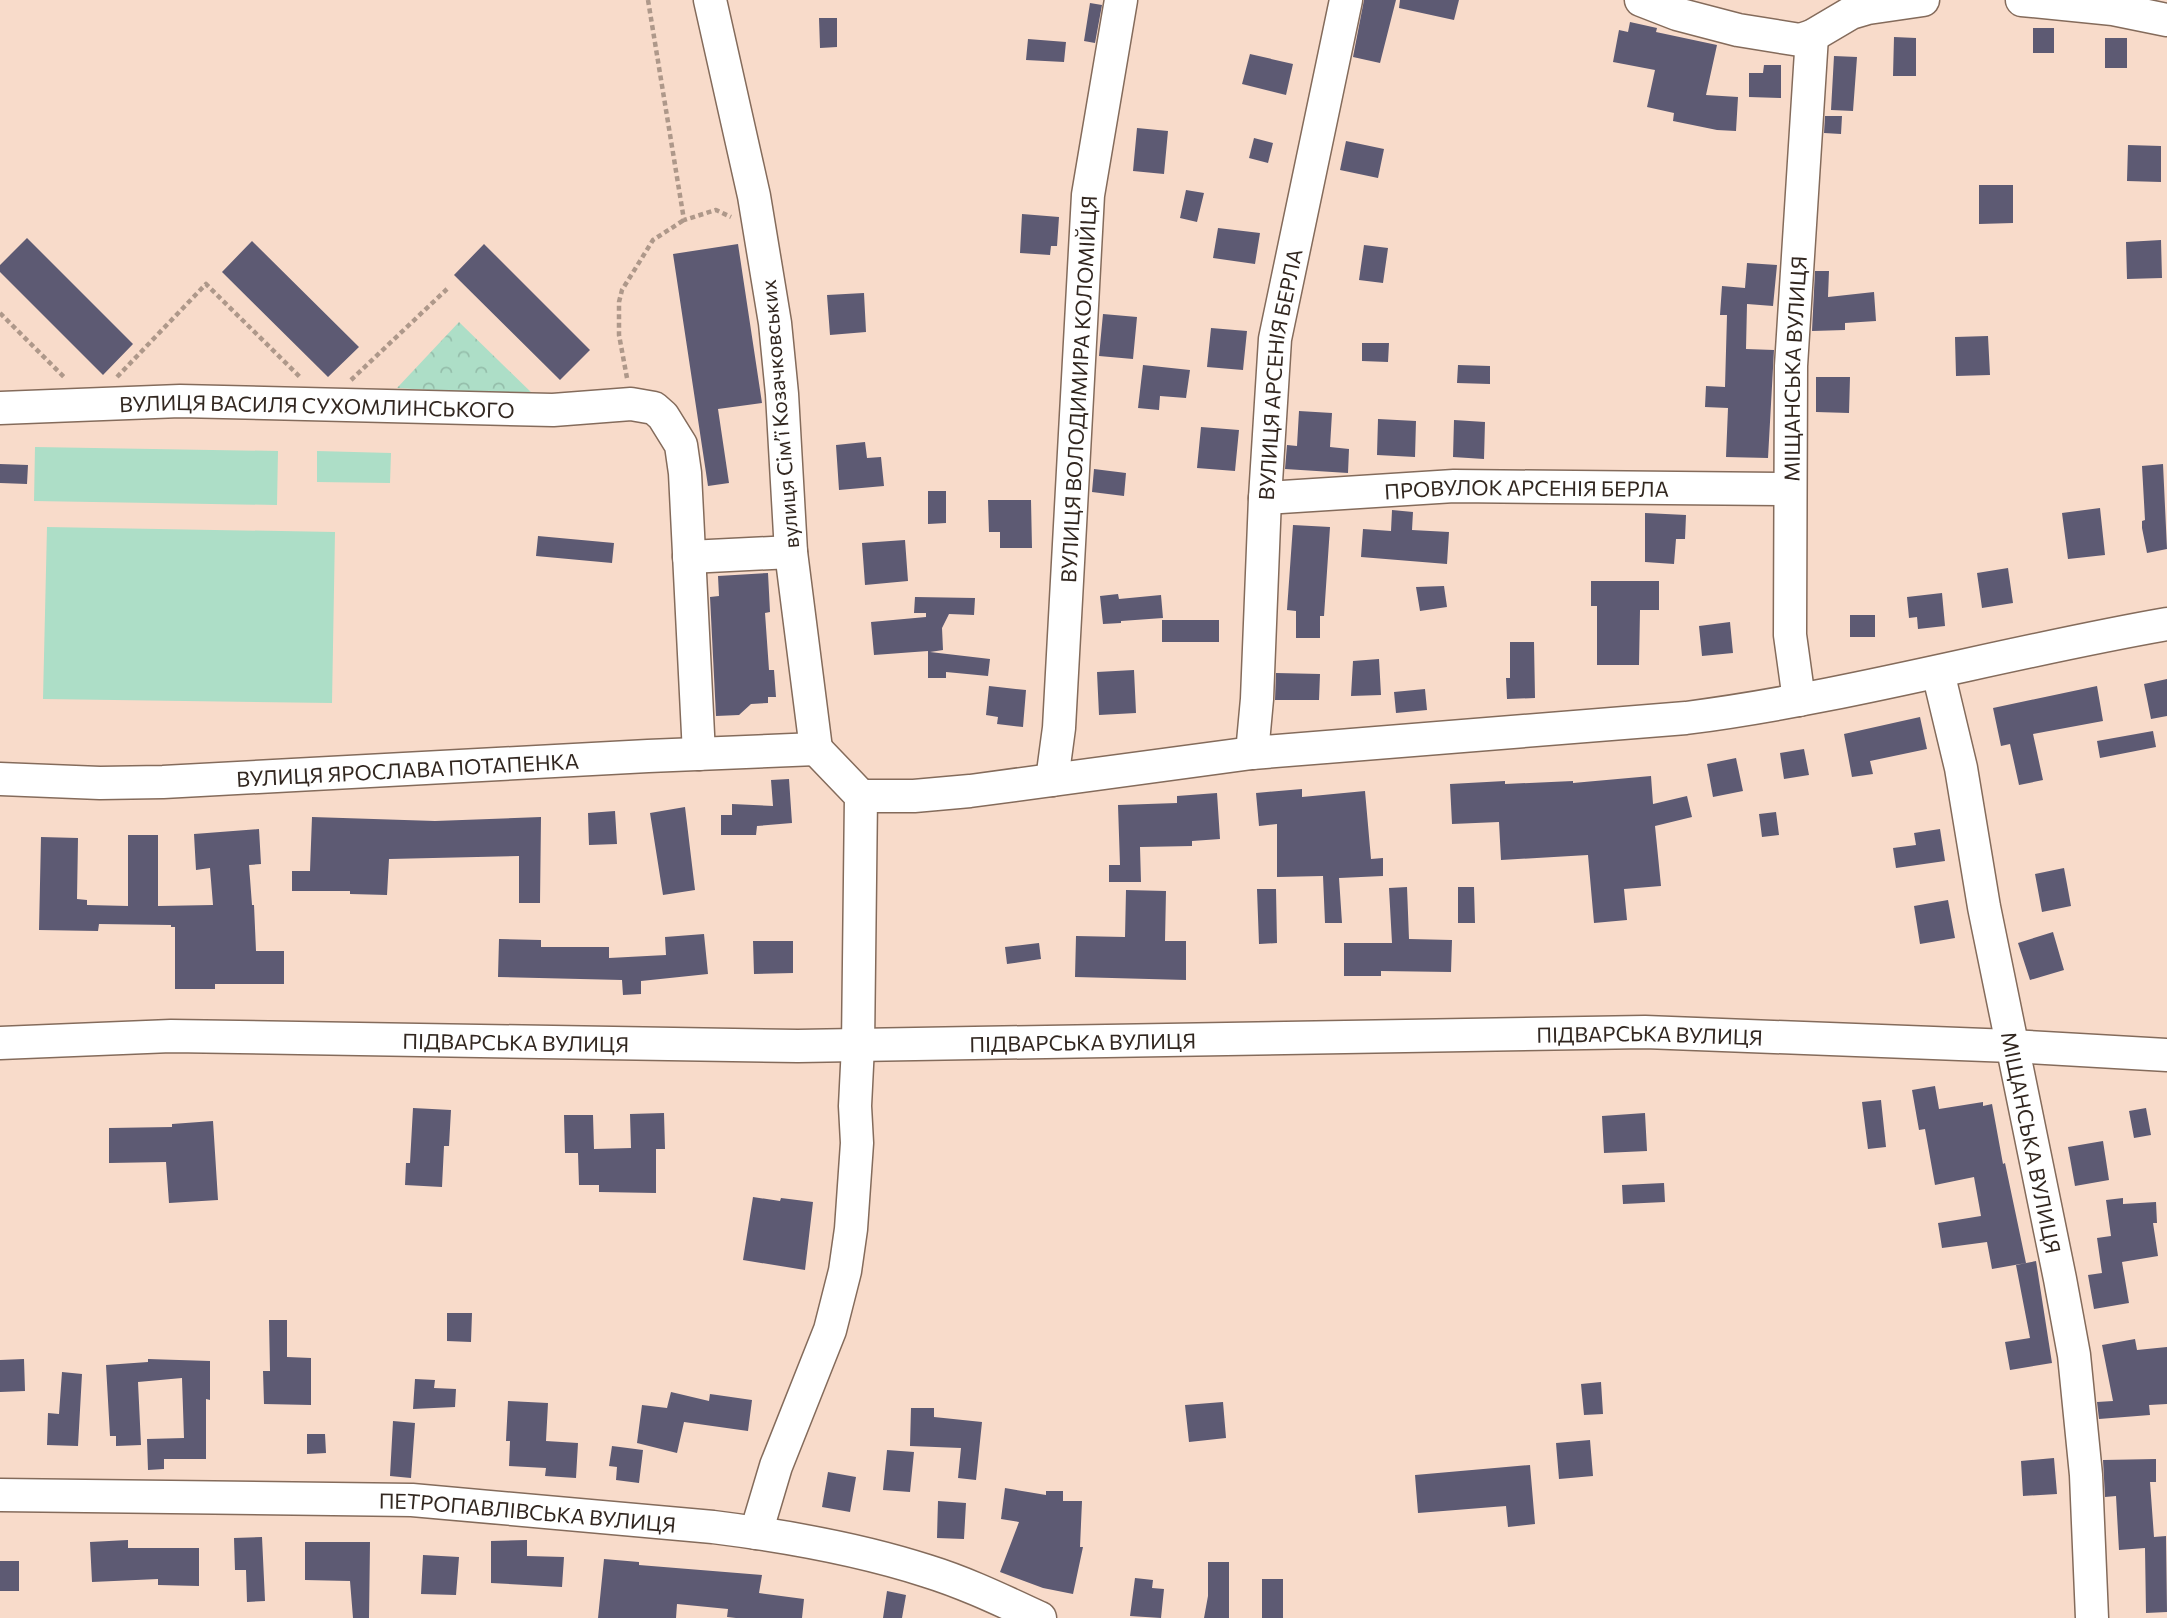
<svg xmlns="http://www.w3.org/2000/svg" width="2167" height="1618" font-family="Commissioner,sans-serif">
<defs>
<pattern id="park-crowns" width="20" height="18" patternUnits="userSpaceOnUse" patternTransform="scale(1.75)"><rect width="20" height="18" fill="#addec7"/><path d="M2 6a3 3 0 1 1 6 0M12 15a3 3 0 1 1 6 0" fill="none" stroke="#95beab"/></pattern>
</defs>
<rect width="100%" height="100%" fill="#f8dbca"/>
<path fill="url(#park-crowns)" d="M 459,322 L 536,397 L 397,388 Z"/>
<path fill="#addec7" d="M 35,447 L 278,451 L 277,505 L 34,501 Z
M 317,451 L 391,453 L 390,483 L 317,482 Z
M 47,527 L 335,532 L 332,703 L 43,699 Z"/>
<path fill="#5d5a73" d="M 1364,0 L 1396,0 L 1380,63 L 1353,57 Z
M 1400,0 L 1459,0 L 1454,20 L 1399,8 Z
M 1090,3 L 1102,5 L 1095,43 L 1084,41 Z
M 819,18 L 837,18 L 837,47 L 820,48 Z
M 1630,22 L 1657,28 L 1656,32 L 1717,45 L 1706,95 L 1738,97 L 1736,131 L 1717,130 L 1673,121 L 1674,113 L 1647,107 L 1655,70 L 1613,62 L 1619,30 L 1628,32 Z
M 2033,28 L 2054,28 L 2054,53 L 2033,53 Z
M 1894,37 L 1916,38 L 1916,76 L 1893,76 Z
M 2105,38 L 2127,38 L 2127,68 L 2105,68 Z
M 1028,39 L 1066,42 L 1064,62 L 1026,60 Z
M 1250,54 L 1293,64 L 1286,95 L 1242,84 Z
M 1834,56 L 1857,57 L 1853,111 L 1831,110 Z
M 1764,65 L 1781,65 L 1781,98 L 1749,97 L 1749,73 L 1763,73 Z
M 1825,116 L 1842,116 L 1841,134 L 1824,133 Z
M 1137,128 L 1168,131 L 1164,174 L 1133,171 Z
M 1254,138 L 1273,143 L 1268,163 L 1249,158 Z
M 1346,141 L 1384,149 L 1378,178 L 1340,170 Z
M 2128,145 L 2161,146 L 2161,182 L 2127,181 Z
M 1979,185 L 2013,185 L 2013,223 L 1979,224 Z
M 1186,190 L 1204,193 L 1197,222 L 1180,218 Z
M 1022,214 L 1059,217 L 1057,246 L 1051,246 L 1050,255 L 1020,253 Z
M 1218,228 L 1260,233 L 1255,264 L 1213,258 Z
M 27,238 L 133,344 L 103,375 L 0,272 L 0,265 Z
M 2161,240 L 2162,278 L 2127,279 L 2126,242 Z
M 252,241 L 359,347 L 328,377 L 222,272 Z
M 484,244 L 590,350 L 560,380 L 454,275 Z
M 738,244 L 762,403 L 718,409 L 729,483 L 708,486 L 673,254 Z
M 1364,245 L 1388,248 L 1383,283 L 1359,280 Z
M 1747,263 L 1777,265 L 1773,306 L 1747,304 L 1746,349 L 1774,350 L 1768,458 L 1726,457 L 1728,408 L 1705,407 L 1706,386 L 1725,387 L 1727,315 L 1720,315 L 1722,286 L 1745,288 Z
M 1815,271 L 1829,271 L 1828,297 L 1874,292 L 1876,321 L 1845,323 L 1845,330 L 1812,331 Z
M 864,293 L 866,332 L 830,335 L 827,295 Z
M 1103,314 L 1137,317 L 1133,359 L 1099,356 Z
M 1211,328 L 1247,331 L 1243,370 L 1207,367 Z
M 1988,336 L 1990,375 L 1956,376 L 1955,337 Z
M 1362,343 L 1389,343 L 1388,362 L 1362,361 Z
M 1143,365 L 1190,370 L 1186,398 L 1160,396 L 1159,410 L 1138,408 Z
M 1458,365 L 1490,366 L 1490,384 L 1457,383 Z
M 1816,377 L 1850,377 L 1849,413 L 1816,412 Z
M 1299,411 L 1332,413 L 1330,447 L 1349,449 L 1348,473 L 1285,469 L 1287,445 L 1297,446 Z
M 1378,419 L 1416,421 L 1415,457 L 1377,455 Z
M 1454,420 L 1485,422 L 1484,459 L 1453,457 Z
M 1201,427 L 1239,430 L 1235,471 L 1197,468 Z
M 865,442 L 867,458 L 881,457 L 884,486 L 839,490 L 836,445 Z
M 0,464 L 28,465 L 27,484 L 0,483 Z
M 2163,464 L 2167,549 L 2147,553 L 2142,528 L 2142,521 L 2145,520 L 2142,466 Z
M 1094,469 L 1126,473 L 1124,496 L 1092,492 Z
M 928,491 L 946,491 L 946,523 L 928,524 Z
M 988,500 L 1031,500 L 1032,548 L 1000,548 L 1000,532 L 989,532 Z
M 2100,508 L 2105,555 L 2068,559 L 2062,513 Z
M 1392,510 L 1413,512 L 1412,530 L 1449,532 L 1447,564 L 1361,557 L 1363,529 L 1391,531 Z
M 1645,513 L 1686,515 L 1685,539 L 1676,539 L 1674,564 L 1645,562 Z
M 1293,525 L 1330,527 L 1324,616 L 1320,616 L 1320,638 L 1296,638 L 1296,611 L 1287,610 Z
M 538,536 L 614,543 L 612,563 L 536,556 Z
M 905,540 L 908,581 L 865,585 L 862,543 Z
M 2008,568 L 2013,603 L 1982,608 L 1977,573 Z
M 768,573 L 770,612 L 765,613 L 769,670 L 774,670 L 776,697 L 768,697 L 768,703 L 751,704 L 739,715 L 716,716 L 710,597 L 719,596 L 718,576 Z
M 1591,581 L 1659,581 L 1659,610 L 1640,610 L 1639,665 L 1597,665 L 1597,606 L 1591,606 Z
M 1444,586 L 1447,607 L 1420,611 L 1416,587 Z
M 1942,593 L 1945,626 L 1918,629 L 1917,617 L 1909,618 L 1907,597 Z
M 1118,594 L 1119,599 L 1161,595 L 1163,618 L 1121,621 L 1121,623 L 1103,624 L 1100,596 Z
M 915,597 L 975,598 L 974,615 L 949,614 L 942,628 L 943,650 L 930,652 L 990,659 L 988,676 L 946,672 L 946,678 L 928,678 L 928,651 L 874,655 L 871,622 L 926,617 L 926,613 L 914,613 Z
M 1850,615 L 1875,615 L 1875,637 L 1850,637 Z
M 1162,620 L 1219,620 L 1219,642 L 1162,642 Z
M 1730,622 L 1733,653 L 1702,656 L 1699,626 Z
M 1510,642 L 1534,642 L 1535,698 L 1507,699 L 1506,678 L 1510,678 Z
M 1379,659 L 1381,695 L 1351,696 L 1353,661 Z
M 1134,670 L 1136,713 L 1099,715 L 1097,672 Z
M 1276,673 L 1320,674 L 1319,700 L 1275,700 Z
M 2167,679 L 2167,716 L 2151,719 L 2144,684 Z
M 989,686 L 1026,690 L 1023,727 L 997,724 L 998,717 L 986,715 Z
M 2097,686 L 2103,721 L 2033,734 L 2043,780 L 2019,785 L 2010,744 L 2001,746 L 1993,708 Z
M 1425,689 L 1427,710 L 1396,713 L 1394,692 Z
M 1920,717 L 1927,749 L 1870,761 L 1873,774 L 1852,777 L 1844,734 Z
M 2153,731 L 2156,747 L 2100,758 L 2097,741 Z
M 1804,749 L 1809,775 L 1784,779 L 1780,753 Z
M 1736,758 L 1743,791 L 1713,797 L 1707,764 Z
M 1651,776 L 1653,804 L 1687,796 L 1692,817 L 1655,826 L 1661,886 L 1624,889 L 1627,920 L 1594,923 L 1588,855 L 1501,860 L 1499,822 L 1452,824 L 1450,784 L 1505,781 L 1505,784 L 1573,781 L 1573,783 Z
M 789,779 L 792,823 L 757,826 L 756,835 L 721,835 L 721,815 L 732,815 L 732,804 L 773,806 L 771,780 Z
M 1302,789 L 1302,797 L 1365,791 L 1371,859 L 1383,858 L 1383,876 L 1339,878 L 1342,923 L 1325,923 L 1323,876 L 1277,877 L 1277,824 L 1259,826 L 1256,793 Z
M 1217,793 L 1220,839 L 1192,841 L 1192,846 L 1140,847 L 1141,882 L 1109,882 L 1109,865 L 1120,865 L 1118,805 L 1177,803 L 1177,796 Z
M 685,807 L 695,890 L 663,895 L 650,813 Z
M 615,811 L 617,844 L 589,845 L 588,813 Z
M 1776,812 L 1779,835 L 1762,837 L 1759,814 Z
M 312,817 L 435,821 L 541,817 L 540,903 L 519,903 L 519,856 L 389,859 L 387,895 L 350,894 L 350,891 L 292,891 L 292,871 L 310,871 Z
M 259,829 L 261,864 L 249,865 L 252,905 L 254,905 L 256,951 L 284,951 L 284,984 L 215,984 L 215,989 L 175,989 L 175,927 L 171,927 L 171,925 L 99,924 L 98,931 L 39,930 L 41,837 L 78,838 L 77,899 L 87,900 L 87,905 L 128,906 L 128,835 L 158,835 L 158,906 L 213,905 L 210,868 L 196,870 L 194,834 Z
M 1940,829 L 1945,861 L 1896,868 L 1893,848 L 1916,845 L 1914,833 Z
M 2064,868 L 2071,906 L 2042,912 L 2035,874 Z
M 1407,887 L 1409,939 L 1452,940 L 1451,972 L 1381,971 L 1381,976 L 1344,976 L 1344,943 L 1392,943 L 1389,888 Z
M 1458,887 L 1474,887 L 1475,923 L 1458,923 Z
M 1257,889 L 1276,889 L 1277,943 L 1259,944 Z
M 1126,890 L 1166,891 L 1165,941 L 1186,941 L 1186,980 L 1075,977 L 1076,936 L 1125,937 Z
M 1948,900 L 1955,938 L 1920,944 L 1914,906 Z
M 2053,932 L 2064,970 L 2030,980 L 2018,943 Z
M 704,934 L 708,974 L 641,981 L 641,994 L 623,995 L 622,980 L 498,977 L 499,939 L 541,940 L 541,947 L 609,947 L 609,958 L 666,955 L 665,937 Z
M 753,941 L 793,941 L 793,973 L 754,974 Z
M 1039,943 L 1041,959 L 1007,964 L 1005,947 Z
M 1935,1086 L 1939,1109 L 1983,1102 L 1983,1106 L 1992,1104 L 2003,1164 L 2005,1163 L 2026,1263 L 1992,1269 L 1987,1242 L 1942,1248 L 1938,1223 L 1981,1216 L 1974,1177 L 1935,1185 L 1925,1129 L 1919,1130 L 1912,1090 Z
M 1881,1100 L 1886,1147 L 1868,1149 L 1862,1102 Z
M 413,1108 L 451,1110 L 449,1146 L 444,1146 L 442,1187 L 405,1185 L 406,1163 L 410,1163 Z
M 2146,1108 L 2151,1135 L 2134,1138 L 2129,1111 Z
M 664,1113 L 665,1149 L 656,1149 L 656,1193 L 599,1192 L 599,1185 L 579,1185 L 578,1153 L 565,1153 L 564,1115 L 593,1115 L 594,1149 L 631,1148 L 630,1114 Z
M 1645,1113 L 1647,1151 L 1604,1153 L 1602,1116 Z
M 213,1121 L 218,1200 L 169,1203 L 166,1162 L 109,1163 L 109,1128 L 172,1127 L 172,1124 Z
M 2103,1141 L 2109,1180 L 2075,1186 L 2068,1147 Z
M 1664,1183 L 1665,1202 L 1623,1204 L 1622,1185 Z
M 753,1197 L 780,1201 L 781,1198 L 813,1202 L 805,1270 L 743,1260 Z
M 2123,1198 L 2123,1204 L 2156,1202 L 2157,1223 L 2153,1223 L 2158,1256 L 2122,1262 L 2129,1303 L 2094,1309 L 2088,1275 L 2102,1273 L 2097,1238 L 2111,1236 L 2106,1200 Z
M 2036,1261 L 2052,1363 L 2010,1370 L 2005,1342 L 2030,1338 L 2016,1265 Z
M 447,1313 L 472,1313 L 471,1342 L 447,1341 Z
M 269,1320 L 287,1320 L 287,1357 L 311,1358 L 311,1405 L 264,1404 L 263,1371 L 270,1371 Z
M 2135,1339 L 2137,1350 L 2167,1347 L 2167,1404 L 2149,1405 L 2150,1415 L 2099,1419 L 2097,1402 L 2113,1401 L 2102,1345 Z
M 24,1359 L 25,1391 L 0,1392 L 0,1360 Z
M 148,1359 L 210,1361 L 210,1400 L 206,1399 L 206,1459 L 164,1459 L 164,1469 L 148,1470 L 147,1439 L 184,1438 L 182,1378 L 138,1382 L 141,1445 L 116,1446 L 116,1436 L 110,1436 L 106,1365 L 148,1362 Z
M 62,1372 L 82,1374 L 78,1446 L 47,1445 L 48,1413 L 59,1414 Z
M 415,1379 L 435,1380 L 434,1388 L 456,1389 L 455,1407 L 413,1409 Z
M 1601,1382 L 1603,1414 L 1584,1415 L 1581,1384 Z
M 671,1392 L 709,1401 L 710,1394 L 752,1400 L 748,1431 L 684,1422 L 677,1453 L 637,1443 L 642,1405 L 667,1408 Z
M 508,1401 L 548,1403 L 546,1441 L 578,1443 L 576,1478 L 545,1476 L 546,1468 L 509,1466 L 510,1441 L 506,1441 Z
M 1223,1402 L 1226,1438 L 1189,1442 L 1185,1405 Z
M 911,1408 L 934,1408 L 934,1417 L 982,1422 L 976,1480 L 958,1478 L 961,1448 L 910,1446 Z
M 393,1421 L 415,1423 L 411,1478 L 390,1476 Z
M 307,1434 L 325,1434 L 326,1453 L 307,1454 Z
M 1590,1440 L 1593,1476 L 1559,1479 L 1556,1443 Z
M 612,1446 L 643,1450 L 639,1483 L 616,1480 L 617,1467 L 609,1466 Z
M 887,1450 L 914,1452 L 910,1492 L 883,1490 Z
M 2054,1458 L 2057,1494 L 2023,1496 L 2021,1461 Z
M 2156,1459 L 2156,1482 L 2150,1482 L 2154,1537 L 2166,1536 L 2167,1612 L 2146,1613 L 2145,1548 L 2119,1550 L 2116,1496 L 2105,1497 L 2103,1460 Z
M 1530,1465 L 1535,1524 L 1508,1527 L 1506,1506 L 1418,1513 L 1415,1475 Z
M 828,1472 L 856,1477 L 850,1512 L 822,1507 Z
M 1005,1488 L 1046,1495 L 1046,1491 L 1063,1491 L 1063,1501 L 1082,1501 L 1080,1547 L 1083,1547 L 1073,1594 L 1043,1588 L 1000,1572 L 1019,1522 L 1001,1519 Z
M 938,1501 L 966,1503 L 964,1539 L 937,1538 Z
M 262,1537 L 265,1601 L 247,1602 L 246,1570 L 235,1570 L 234,1538 Z
M 128,1540 L 128,1548 L 199,1548 L 199,1586 L 158,1585 L 158,1579 L 92,1582 L 90,1542 Z
M 527,1540 L 527,1556 L 564,1557 L 562,1587 L 491,1583 L 491,1541 Z
M 305,1542 L 370,1542 L 369,1618 L 353,1618 L 350,1581 L 305,1580 Z
M 423,1555 L 459,1557 L 456,1595 L 421,1594 Z
M 604,1559 L 639,1562 L 639,1565 L 762,1575 L 759,1593 L 804,1599 L 802,1618 L 736,1618 L 727,1617 L 728,1609 L 677,1604 L 676,1618 L 598,1618 Z
M 0,1561 L 19,1561 L 19,1591 L 0,1591 Z
M 1208,1562 L 1229,1562 L 1229,1618 L 1204,1618 L 1208,1596 Z
M 1135,1578 L 1153,1580 L 1152,1588 L 1164,1589 L 1161,1618 L 1130,1616 Z
M 1262,1579 L 1283,1579 L 1283,1618 L 1262,1618 Z
M 887,1591 L 906,1595 L 902,1618 L 883,1618 Z"/>
<g fill="none" stroke-linecap="round" stroke-linejoin="round">
<g stroke="#846b5b" stroke-width="35">
<g id="minor">
<path d="M 710,0 L 754,196 L 775,323 L 782,394 L 791,552 L 816,749"/>
<path d="M 1641,0 L 1677,14 L 1738,30 L 1800,40 L 1812,36 L 1851,13 L 1868,8 L 1923,0"/>
<path d="M 2022,0 L 2113,9 L 2167,20"/>
<path id="s1" d="M 0,408 L 180,401 L 553,410 L 631,404 L 654,408 L 663,416 L 681,445 L 685,473 L 699,754"/>
<path id="s2" d="M 1265,498 L 1454,486 L 1790,489"/>
<path d="M 689,557 L 791,552"/>
<path id="s3" d="M 1938,672 L 1961,768 L 1984,907 L 2060,1279 L 2074,1355 L 2086,1475 L 2092,1618"/>
<path id="s4" d="M 1799,700 L 1790,635 L 1791,366 L 1812,36"/>
<path id="s5" d="M 1252,753 L 1257,699 L 1265,498 L 1275,339 L 1346,0"/>
<path id="s6" d="M 0,779 L 100,783 L 163,782 L 648,756 L 816,749"/>
<path id="s7" d="M 1052,780 L 1059,728 L 1088,195 L 1121,0"/>
<path d="M 861,796 L 914,796 L 970,791 L 1252,753 L 1686,718 C 1849,697 2006,652 2167,624"/>
<path id="s8" d="M 0,1043 L 171,1036 L 798,1046 L 1645,1032 L 2011,1046 L 2167,1055"/>
<path id="s9" d="M 0,1495 L 412,1500 L 713,1527 C 785,1536 859,1549 927,1571 C 966,1583 1003,1601 1040,1618"/>
<path d="M 756,1533 L 776,1466 L 830,1330 L 845,1271 L 851,1229 L 857,1143 L 855,1106 L 858,1046 L 861,796 L 816,749"/>
</g>
</g>
<path stroke="#ae988a" stroke-width="4.5" stroke-dasharray="5 3.5" stroke-linecap="butt" d="M 648,0 L 684,220 L 716,210 L 731,217
M 0,313 L 66,379
M 117,377 L 206,284 L 300,377
M 627,378 L 619,335 L 619,302 L 622,290 L 653,240 L 684,220
M 351,380 L 447,289"/>
<use href="#minor" stroke="#fff" stroke-width="32"/>
</g>
<g text-anchor="middle" dominant-baseline="central" stroke-width="7" stroke-linejoin="round" paint-order="stroke">
<g font-size="21" fill="#322720" stroke="#fff">
<text stroke="none"><textPath href="#s4" startOffset="332">МІЩАНСЬКА ВУЛИЦЯ</textPath></text>
<text stroke="none"><textPath href="#s5" startOffset="380">ВУЛИЦЯ АРСЕНІЯ БЕРЛА</textPath></text>
<text stroke="none"><textPath href="#s7" startOffset="392">ВУЛИЦЯ ВОЛОДИМИРА КОЛОМІЙЦЯ</textPath></text>
<text stroke="none"><textPath href="#s1" startOffset="317">ВУЛИЦЯ ВАСИЛЯ СУХОМЛИНСЬКОГО</textPath></text>
<text transform="translate(779 414) rotate(-95)">вулиця Сімʼї Козачковських</text>
<text stroke="none"><textPath href="#s2" startOffset="262">ПРОВУЛОК АРСЕНІЯ БЕРЛА</textPath></text>
<text stroke="none"><textPath href="#s6" startOffset="408">ВУЛИЦЯ ЯРОСЛАВА ПОТАПЕНКА</textPath></text>
<text stroke="none"><textPath href="#s8" startOffset="1650">ПІДВАРСЬКА ВУЛИЦЯ</textPath></text>
<text stroke="none"><textPath href="#s8" startOffset="516">ПІДВАРСЬКА ВУЛИЦЯ</textPath></text>
<text stroke="none"><textPath href="#s8" startOffset="1083">ПІДВАРСЬКА ВУЛИЦЯ</textPath></text>
<text stroke="none"><textPath href="#s3" startOffset="480">МІЩАНСЬКА ВУЛИЦЯ</textPath></text>
<text stroke="none"><textPath href="#s9" startOffset="528">ПЕТРОПАВЛІВСЬКА ВУЛИЦЯ</textPath></text>
</g>
</g>
</svg>
